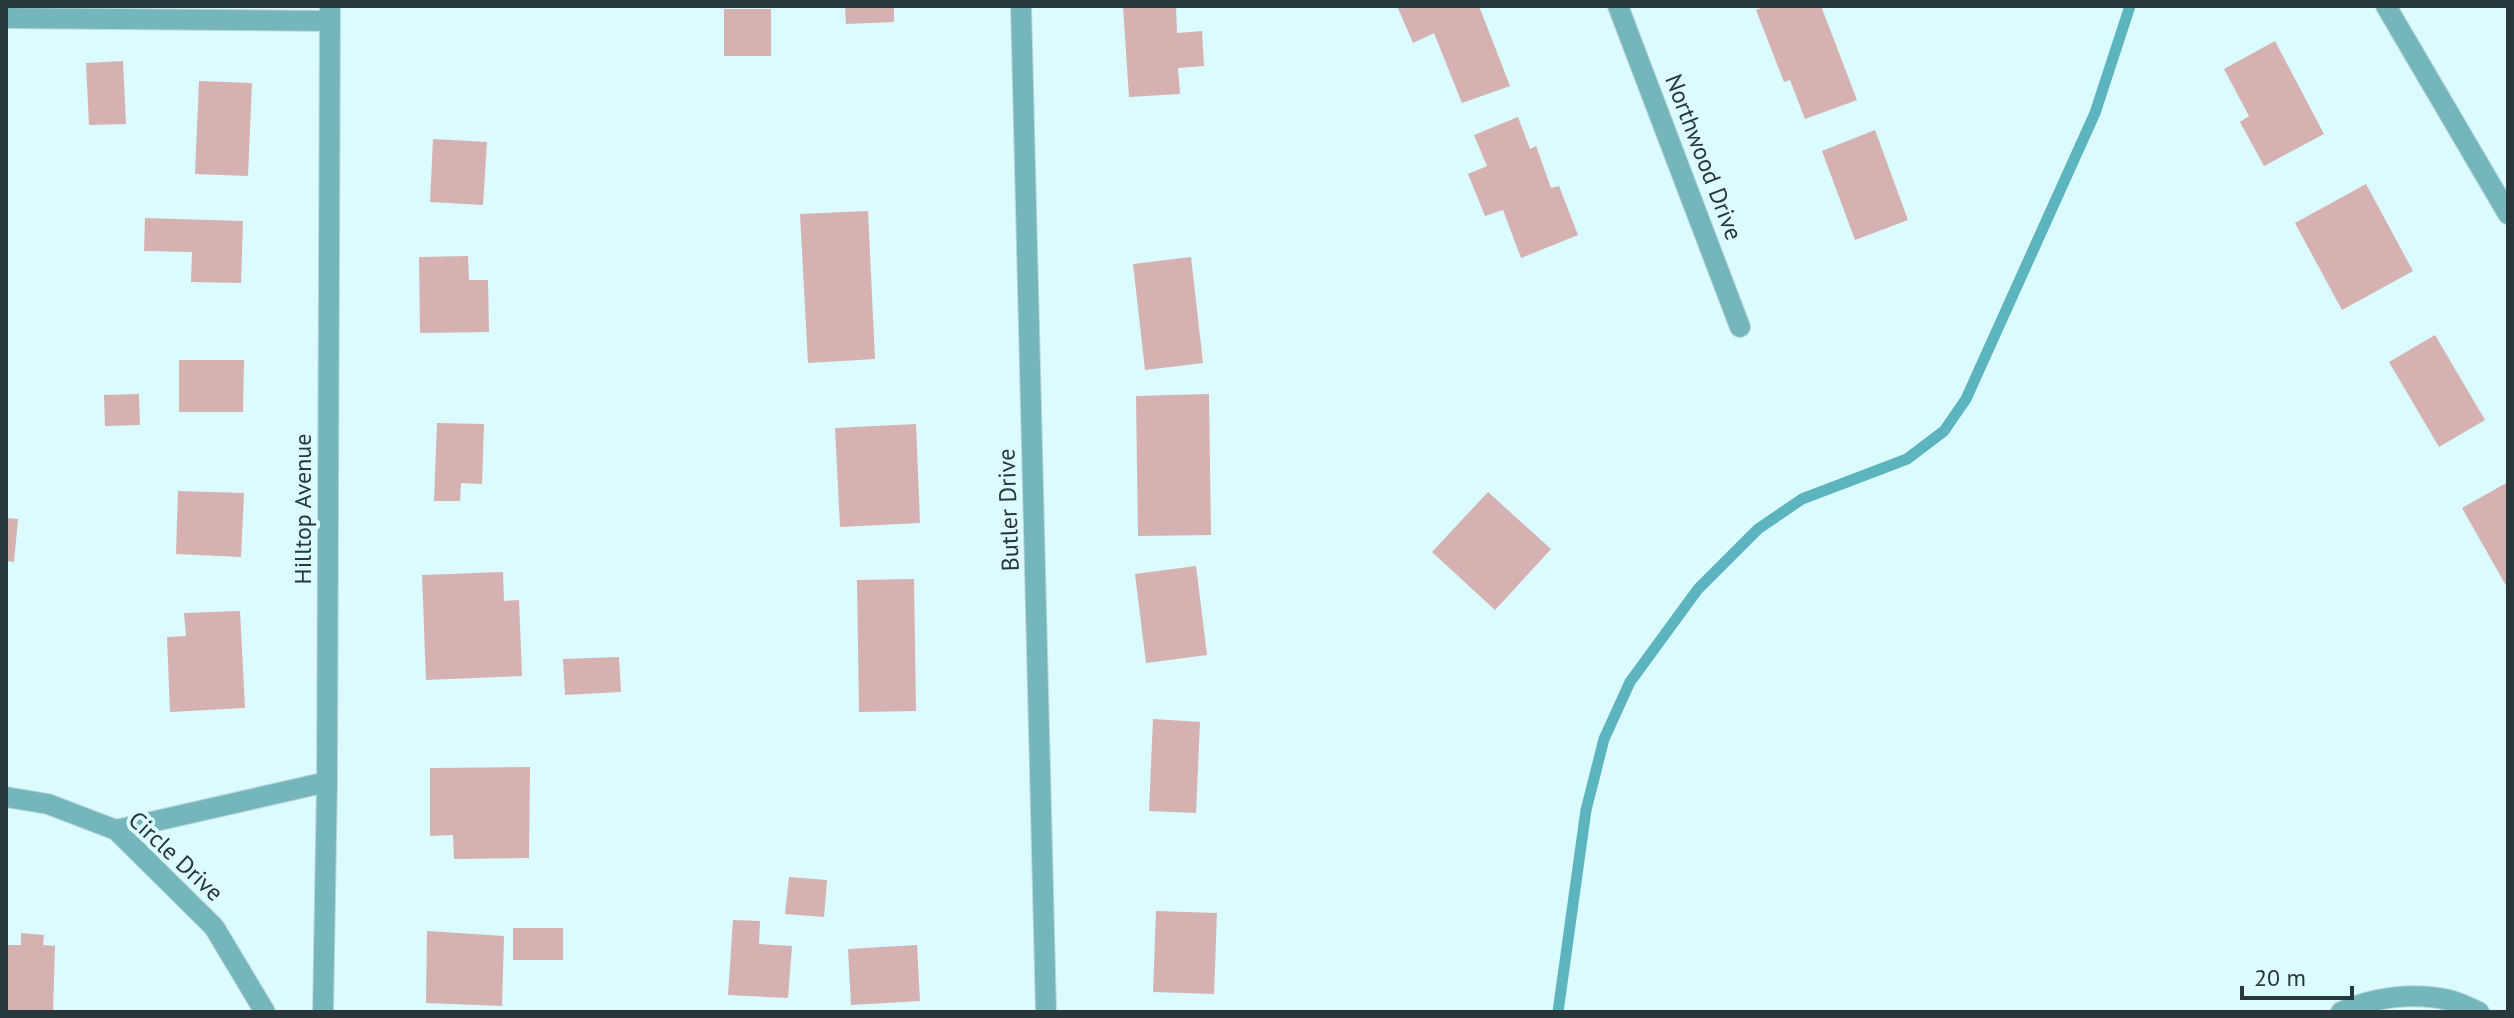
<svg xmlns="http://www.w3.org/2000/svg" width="2514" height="1018" font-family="'PT Sans',sans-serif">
<rect width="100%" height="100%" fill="#dbfbfe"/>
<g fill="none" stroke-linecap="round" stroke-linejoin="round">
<path stroke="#5cb5be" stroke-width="11" d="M 1558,1012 L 1586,810 L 1604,739 L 1630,682 L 1698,589 L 1758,529 L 1802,499 L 1907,459 L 1944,431 L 1966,399 L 2095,113 L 2130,6"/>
</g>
<path fill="#d5b1b2" d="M 845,6 L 894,6 L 894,22 L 846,24 Z
M 1123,6 L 1176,6 L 1177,33 L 1202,31 L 1204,66 L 1178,68 L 1180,94 L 1129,97 Z
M 1397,6 L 1479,6 L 1510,86 L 1462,103 L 1434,33 L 1413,43 Z
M 1766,6 L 1821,6 L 1857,100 L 1805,119 L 1790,80 L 1784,82 L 1756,10 Z
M 724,9 L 771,9 L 771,56 L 724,56 Z
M 2275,41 L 2324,134 L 2264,166 L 2240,122 L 2249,116 L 2224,69 Z
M 123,61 L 126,124 L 89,125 L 86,63 Z
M 199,81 L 252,83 L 248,176 L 195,174 Z
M 1518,117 L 1530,149 L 1536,146 L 1551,188 L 1559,186 L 1578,235 L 1521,258 L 1503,210 L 1485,216 L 1468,174 L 1487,166 L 1474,135 Z
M 1875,130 L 1908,220 L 1855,240 L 1822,151 Z
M 433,139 L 487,142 L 483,205 L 430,202 Z
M 2366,184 L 2413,271 L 2342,310 L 2295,223 Z
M 868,211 L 875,359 L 808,363 L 800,214 Z
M 145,218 L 243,221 L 241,283 L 191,282 L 192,252 L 144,251 Z
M 468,256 L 469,280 L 488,280 L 489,332 L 420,333 L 419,257 Z
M 1191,257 L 1203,363 L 1145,370 L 1133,264 Z
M 2435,335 L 2485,420 L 2439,447 L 2389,362 Z
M 179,360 L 244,360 L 243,412 L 179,412 Z
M 139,394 L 140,425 L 105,426 L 104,395 Z
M 1209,394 L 1211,535 L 1138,536 L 1136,396 Z
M 437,423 L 484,424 L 482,484 L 461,483 L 460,501 L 434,501 Z
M 916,424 L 920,523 L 840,527 L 835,428 Z
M 2508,482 L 2508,589 L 2462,508 Z
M 178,491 L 244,493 L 241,557 L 176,554 Z
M 1488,492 L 1551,549 L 1495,610 L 1432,552 Z
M 6,518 L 18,519 L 14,562 L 6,561 Z
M 1196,566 L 1207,655 L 1146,663 L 1135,574 Z
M 503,572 L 504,601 L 519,600 L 522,676 L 426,680 L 422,575 Z
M 914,579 L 916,711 L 859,712 L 857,580 Z
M 240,611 L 245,708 L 170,712 L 167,637 L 186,636 L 184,613 Z
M 619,657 L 621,692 L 565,695 L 563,659 Z
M 1153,719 L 1200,722 L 1196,813 L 1149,811 Z
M 530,767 L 529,858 L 454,859 L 453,835 L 430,836 L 430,768 Z
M 789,877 L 827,880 L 824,917 L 785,914 Z
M 1156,911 L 1217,913 L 1214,994 L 1153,992 Z
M 733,920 L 760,921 L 759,944 L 792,946 L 788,998 L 728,995 Z
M 513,928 L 563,928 L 563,960 L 513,960 Z
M 427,931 L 504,936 L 502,1006 L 426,1003 Z
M 21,933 L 44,935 L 43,945 L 55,946 L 53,1012 L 6,1012 L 6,945 L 21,945 Z
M 917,945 L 920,1001 L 851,1005 L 848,949 Z"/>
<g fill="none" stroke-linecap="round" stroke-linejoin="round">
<g stroke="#bbd8db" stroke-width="22">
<path id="minor" d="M 1021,6 L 1046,1012
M 1618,6 L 1740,327
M 2386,6 L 2508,214
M 6,18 L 330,21
M 6,797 L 48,804 L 116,830 L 214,927 L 265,1012
M 116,830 L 327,782
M 323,1012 L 327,782 L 330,6
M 2341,1012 C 2372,997 2415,992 2449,1000 C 2459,1002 2470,1008 2479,1012"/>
</g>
<use href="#minor" stroke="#75b5bc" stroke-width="20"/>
</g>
<g text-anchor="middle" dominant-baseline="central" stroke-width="8" stroke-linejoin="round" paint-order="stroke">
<g font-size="24" fill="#283739" stroke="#dbfbfe">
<text transform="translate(1704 157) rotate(69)">Northwood Drive</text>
<text transform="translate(302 509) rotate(-90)">Hilltop Avenue</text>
<text transform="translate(1008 510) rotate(-92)">Butler Drive</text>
<text transform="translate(176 856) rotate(43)">Circle Drive</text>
</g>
</g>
<rect width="2514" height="1018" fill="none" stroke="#283739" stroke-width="16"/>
<path d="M2242 986v12h110v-12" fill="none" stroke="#283739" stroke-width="4"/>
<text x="2254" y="986" font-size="24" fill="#283739" stroke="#dbfbfe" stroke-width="6" paint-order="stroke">20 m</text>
</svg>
